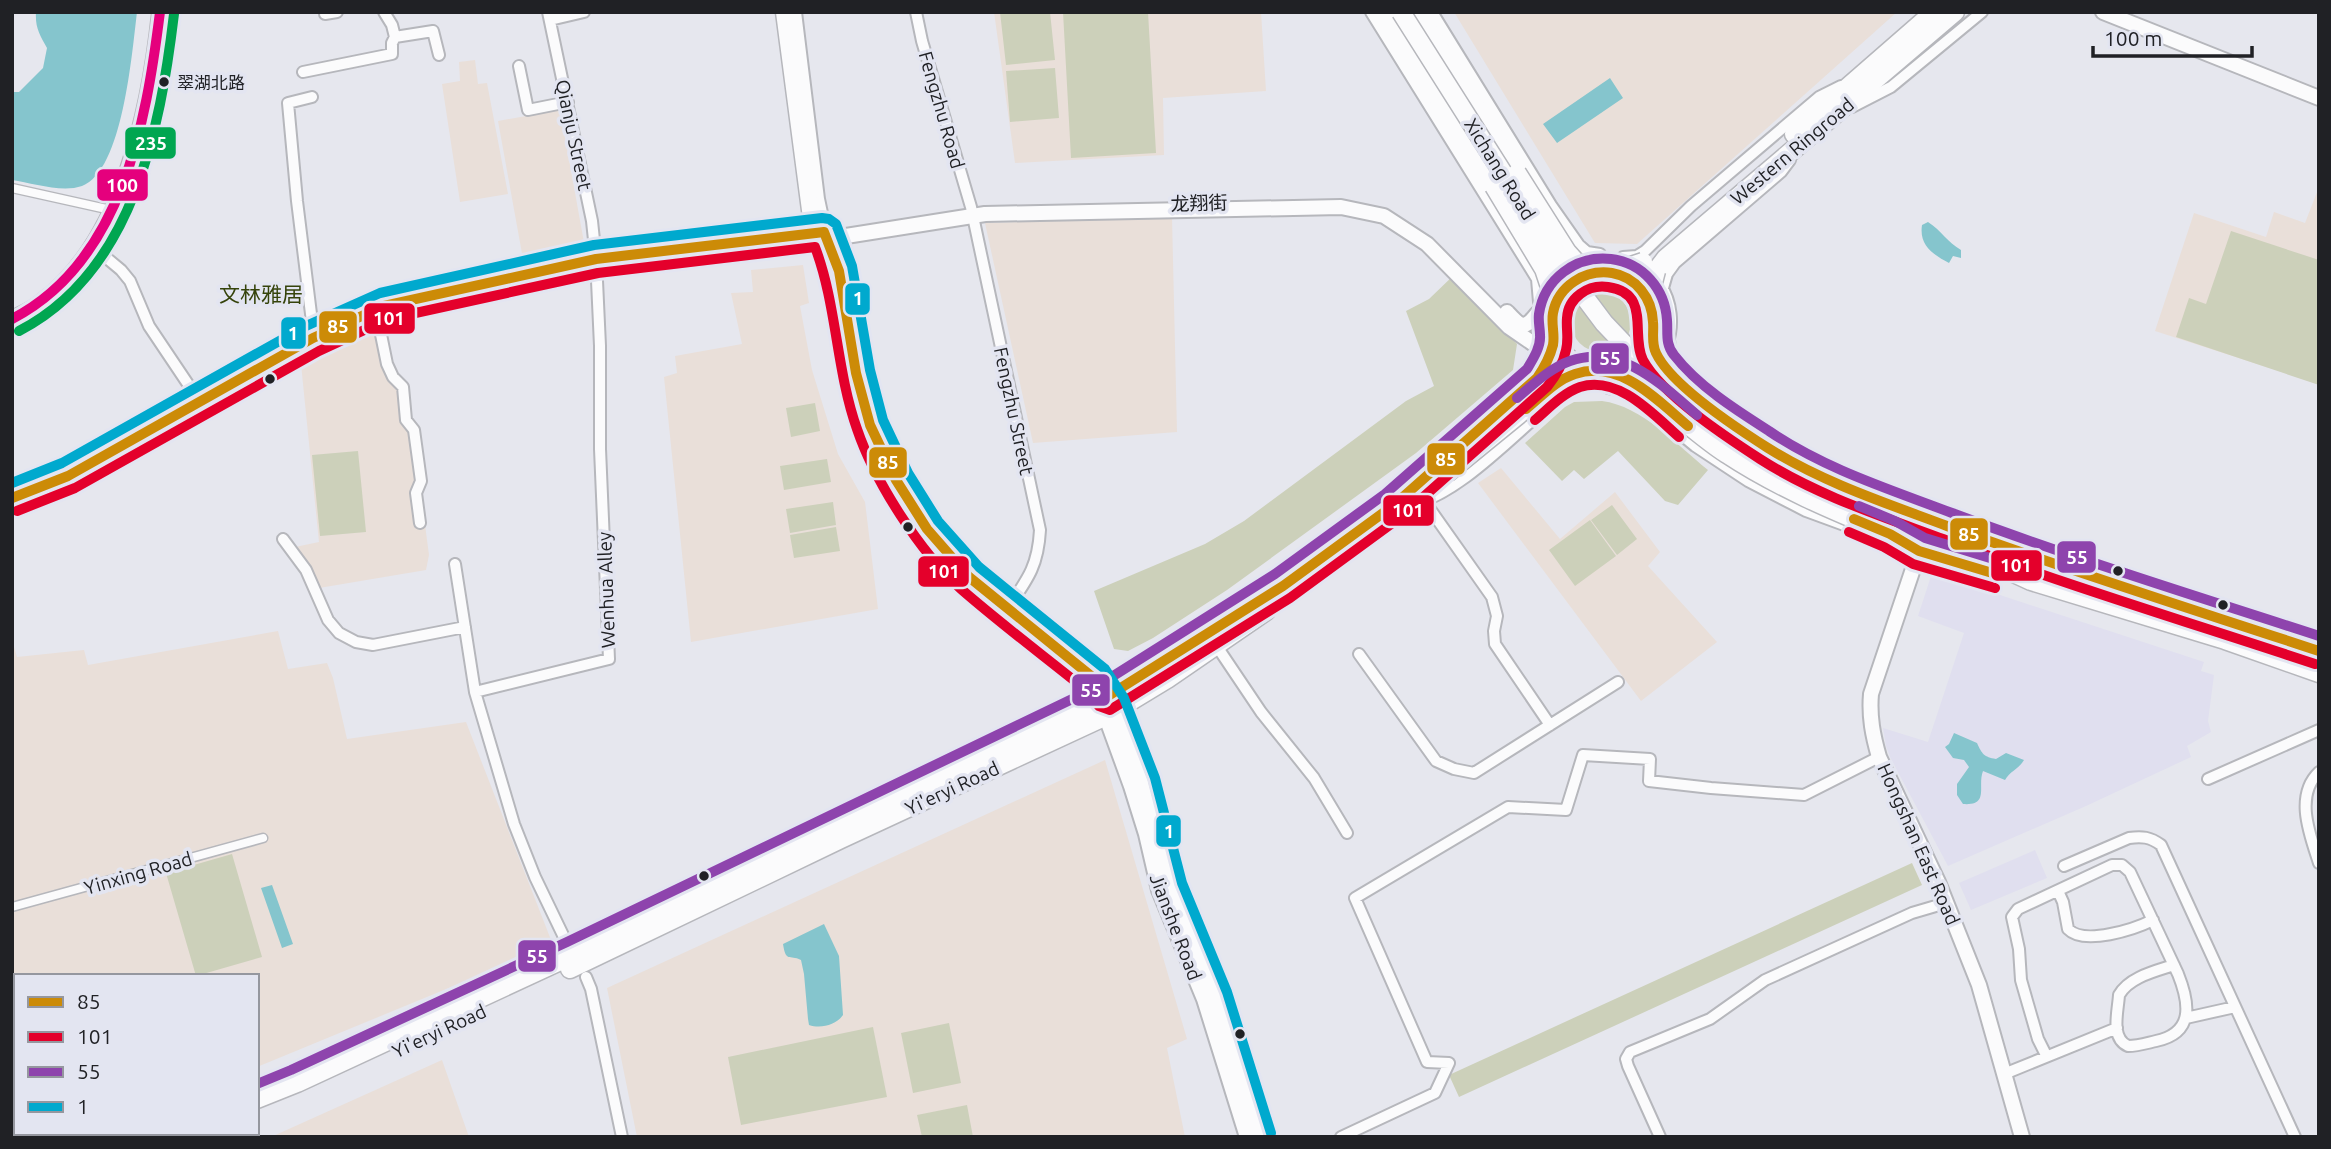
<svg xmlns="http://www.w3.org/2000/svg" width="2331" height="1149" font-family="Ubuntu,'Noto Sans SC',sans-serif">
<rect width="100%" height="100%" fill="#e6e7ee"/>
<path fill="#e9dfd9" d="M 994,12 L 1261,12 L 1266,91 L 1163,98 L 1164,155 L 1015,163 Z
M 1454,12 L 1897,12 L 1637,244 L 1595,243 Z
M 475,60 L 478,84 L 487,83 L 508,194 L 460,202 L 442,84 L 460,81 L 459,62 Z
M 560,110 L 585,248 L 523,259 L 498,121 Z
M 2319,187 L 2319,384 L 2155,331 L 2194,213 L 2266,237 L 2274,212 L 2305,223 Z
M 1172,217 L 1177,432 L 1033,443 L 985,223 Z
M 803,265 L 809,303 L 800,306 L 812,370 L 838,454 L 865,502 L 878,609 L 691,642 L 664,377 L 677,373 L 675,356 L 742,344 L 731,293 L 753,292 L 751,270 Z
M 385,322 L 391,364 L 411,419 L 429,555 L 426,570 L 319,588 L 295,547 L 319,542 L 301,364 L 342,339 Z
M 1501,468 L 1560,539 L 1615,492 L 1660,552 L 1648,566 L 1717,642 L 1641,701 L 1478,483 Z
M 278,631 L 288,669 L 327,663 L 333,678 L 347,739 L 466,722 L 553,945 L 257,1067 L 257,976 L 16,976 L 16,1133 L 101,1133 L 93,1137 L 12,1137 L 12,640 L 17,657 L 84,650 L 88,665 Z
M 1105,760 L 1187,1039 L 1167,1048 L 1185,1137 L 637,1137 L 607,988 Z
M 442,1060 L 469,1137 L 271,1137 Z"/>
<path fill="#e0dfef" d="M 1933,570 L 2003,596 L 2204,662 L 2201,671 L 2214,675 L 2208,721 L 2211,732 L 2187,746 L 2191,757 L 2086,806 L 1948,866 L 1891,759 L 1886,746 L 1883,728 L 1928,742 L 1964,633 L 1918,616 Z
M 2035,850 L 2047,878 L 1971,910 L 1959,883 Z"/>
<path fill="#ccd0ba" d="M 1000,12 L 1050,12 L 1055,60 L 1006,65 Z
M 1063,12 L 1148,12 L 1156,153 L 1071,158 Z
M 1055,68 L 1059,118 L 1010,122 L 1006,71 Z
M 2231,231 L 2319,260 L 2319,385 L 2176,337 L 2189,298 L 2206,304 Z
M 1455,274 L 1517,344 L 1513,370 L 1416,453 L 1227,590 L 1153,638 L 1128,651 L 1114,649 L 1094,591 L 1205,544 L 1244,521 L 1406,401 L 1434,386 L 1406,311 L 1429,299 Z
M1571 322a30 30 0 1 1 60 0a30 30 0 1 1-60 0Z
M 1602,401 C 1642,406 1677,445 1708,470 L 1678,505 L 1665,501 L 1618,451 L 1584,479 L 1574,470 L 1562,481 L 1525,443 L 1565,407 L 1574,402 Z
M 815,403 L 820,431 L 791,437 L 786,408 Z
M 358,451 L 366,532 L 320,536 L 312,455 Z
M 827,459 L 831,482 L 784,490 L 780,466 Z
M 833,502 L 836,525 L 790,533 L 786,509 Z
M 1612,505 L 1637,539 L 1617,555 L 1591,520 Z
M 1590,520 L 1616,556 L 1575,586 L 1549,550 Z
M 836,527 L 840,551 L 794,558 L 790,535 Z
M 232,854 L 262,957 L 196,976 L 166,873 Z
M 1912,863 L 1922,885 L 1459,1097 L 1449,1075 Z
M 949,1023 L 961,1083 L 913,1093 L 901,1033 Z
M 873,1027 L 887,1097 L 741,1125 L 728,1057 Z
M 967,1105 L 973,1137 L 922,1137 L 917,1115 Z"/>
<path fill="#85c5cd" d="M 36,12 L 137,12 C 132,52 123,171 82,186 C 62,193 32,183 12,180 L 12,92 L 19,92 L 43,68 L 47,48 C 40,35 35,28 36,12 Z
M 1610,78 L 1623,98 L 1557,143 L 1543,124 Z
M 1928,222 C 1942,231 1947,242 1961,250 L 1961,258 L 1953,256 L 1949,263 C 1932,254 1919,245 1922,225 Z
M 1954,733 L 1977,743 C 1982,754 1984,757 1996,759 L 2006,753 L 2024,760 C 2019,769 2010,771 2005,780 L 1983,771 C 1977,786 1990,806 1963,804 L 1957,795 L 1957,784 L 1969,767 L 1964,760 L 1953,758 L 1945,747 L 1949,744 Z
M 272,885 L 293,944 L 282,948 L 261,888 Z
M 824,924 L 839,956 L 843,1015 C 836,1025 821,1029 809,1025 L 808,1019 L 804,974 L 801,960 C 789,954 786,963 783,944 Z"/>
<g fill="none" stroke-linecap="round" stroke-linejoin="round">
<path stroke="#bebfc6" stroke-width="10" stroke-dasharray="10 5" stroke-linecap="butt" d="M 1547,355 L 1555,367 L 1573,380"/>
<g stroke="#b6b7bc" stroke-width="11">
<path id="pedestrian" d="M 12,188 L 111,210
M 12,907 L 263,838"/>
</g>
<g stroke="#b6b7bc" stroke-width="14">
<path id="minor" d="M 325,12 L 325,14 L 337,12
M 384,12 L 392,25 L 395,37 L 433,31 L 439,55
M 548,12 L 592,221 L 596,259 L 600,346 L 600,449 L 609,659 L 475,692 L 514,824 L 535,877 L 575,960
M 916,12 L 922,41 L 971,207 L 1040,530 C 1038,567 1027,580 1007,609
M 1371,12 L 1537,279 L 1539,302
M 1432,12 L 1551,205 L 1579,245 L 1587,252 L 1600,254
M 550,20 L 584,12
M 519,66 L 528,110 L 568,102
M 303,72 L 392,54 L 392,43 L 395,37
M 312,97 L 288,103 L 297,201 L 315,346
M 1852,107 L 1891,87 L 1982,12
M 91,245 L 121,270 L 130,281 L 149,326 L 200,402
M 1623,257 L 1637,256 L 1645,251 L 1691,206 L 1819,97 L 1841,86
M 1660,284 C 1672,302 1674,325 1667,345
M 1663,288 L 1667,274 L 1675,263 L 1781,172 L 1790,160
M 376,310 L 387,364 L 393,377 L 403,387 L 406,420 L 414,430 L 421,481 L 416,493 L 420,523
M 1538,311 L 1539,337 L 1545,352
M 1669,340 C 1670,349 1671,358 1677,365 C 1687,379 1704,390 1718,400 C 1776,442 1841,474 1907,502
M 1608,388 L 1631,393 L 1695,446 L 1748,481 L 1806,511 L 1885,540
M 1425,502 L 1492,597 L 1497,616 L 1494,631 L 1495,644 L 1550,725
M 1408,506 C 1464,494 1522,424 1568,390 L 1585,385
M 283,539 L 306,570 L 328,620 L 339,633 L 356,642 L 373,645 L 465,627
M 455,564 L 475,692
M 1216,645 L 1261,712 L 1314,778 L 1347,833
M 1359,654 L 1436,761 L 1454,769 L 1474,773 L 1618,682
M 2319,772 C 2294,796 2310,835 2319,863
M 2208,779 L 2319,730
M 2064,866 L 2129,838 C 2142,836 2150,837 2161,845 L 2295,1137
M 2058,891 L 2063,902 L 2068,929 C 2084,946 2135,929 2153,920
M 586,977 L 591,989 L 622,1137
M 2186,1018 L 2235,1007
M 2046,1055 L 2038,1039 L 2021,980 L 2019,949 L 2012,917 L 2018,909 L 2112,865 L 2122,865 L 2130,872 L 2178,974 C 2190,1004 2194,1033 2156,1041 C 2147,1043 2138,1046 2128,1046 C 2110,1038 2118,1012 2119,995 C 2129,977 2156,971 2174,965
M 2004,1074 L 2117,1028
M 1341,1137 L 1435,1093 L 1449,1063 L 1427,1062 L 1355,898 L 1508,807 L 1566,810 L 1583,755 L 1650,759 L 1649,781 L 1711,788 L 1804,795 L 1879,757
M 1660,1137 L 1628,1066 L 1626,1059 L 1630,1052 L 1710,1019 L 1765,980 L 1912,913 L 1946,903"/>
</g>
<g stroke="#b6b7bc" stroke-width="18">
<path id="tertiary" d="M 794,12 L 817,199 L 824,232 L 839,271 L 856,373 L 870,425 L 896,480 L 927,529 L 969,577 L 1096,680 L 1112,704 L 1141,782 L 1169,887 L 1214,996 L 1258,1137
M 2103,12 L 2319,98
M 813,234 L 828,272 L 846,375 L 861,428 L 887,485 L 918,535 L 961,584 L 1089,688 L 1103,709 L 1131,786 L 1146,834 L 1159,890 L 1204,999 L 1247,1137
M 1507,312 C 1520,326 1524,331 1537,314
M 12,319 C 21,314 32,310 40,303 C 123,243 150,108 160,12
M 12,504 L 72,482 L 315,346 L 385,314 L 596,267 L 827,239 L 985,214 L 1341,207 L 1384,216 L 1427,244 L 1509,327 L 1544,351
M 1919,551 L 1871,694 C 1869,717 1873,736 1879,757 L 1938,882 L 1979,985 L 2022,1137"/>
</g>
<g stroke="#b6b7bc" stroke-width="19">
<path id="secondary" d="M 784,12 L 813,233"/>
</g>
<g stroke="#b6b7bc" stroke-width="21">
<path id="primary" d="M 1384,12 L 1494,186
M 1417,12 L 1517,173
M 1794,134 L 1934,12
M 1656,271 L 1666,258 L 1955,12
M1553 322a50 50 0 1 1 100 0a50 50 0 1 1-100 0Z
M 1735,424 C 1800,470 1871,497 1945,525 C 2068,572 2194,609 2319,651
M 1890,534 L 1919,551 L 1993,574
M 1934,536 L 2031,581 L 2225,640 L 2319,673
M 570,969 L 841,839 L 1106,716 L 1167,679 L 1266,611
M 257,1099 L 297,1083 L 573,955 L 1098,702 L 1189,647 L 1283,586 L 1394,505 L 1452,454
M 152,1137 L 162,1133
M 183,1137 L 193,1133"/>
</g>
<use href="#pedestrian" stroke="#fbfbfc" stroke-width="8"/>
<use href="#minor" stroke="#fbfbfc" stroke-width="10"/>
<use href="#tertiary" stroke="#fbfbfc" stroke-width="14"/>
<use href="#secondary" stroke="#fbfbfc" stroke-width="16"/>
<use href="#primary" stroke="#fbfbfc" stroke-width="18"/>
<g stroke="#b6b7bc" stroke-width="21" stroke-linecap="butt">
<path id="primary-bridge" d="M 1401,12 L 1565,271 L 1604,323 L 1643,364 L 1688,406 L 1763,457 L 1879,516 L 1934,536
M 1517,173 L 1567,252 L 1576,262 L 1598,273
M 1494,186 L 1544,269 L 1555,302
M 1610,273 L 1643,262
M 1648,302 L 1656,271
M 1652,334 C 1653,341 1653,349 1656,355 C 1671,382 1708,404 1732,422
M 1609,372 C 1648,384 1690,431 1727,454 C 1777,487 1834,511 1890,534
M 1452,454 L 1537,378 L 1549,358 L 1555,337
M 1447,473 L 1555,385 L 1574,375 L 1589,371"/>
</g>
<use href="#primary-bridge" stroke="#fbfbfc" stroke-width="18"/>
<g stroke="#e3e5f1" stroke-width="16">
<path id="bus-1" d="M 1526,409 C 1541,397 1556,380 1575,374 C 1620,359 1657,400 1688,426
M 12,498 L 68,476 L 313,338 L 384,306 L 596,259 L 824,232 L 839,271 L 856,373 L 870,425 L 896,480 L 927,529 L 969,577 L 1096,680 L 1108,696 L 1283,586 L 1394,505 L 1537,378 C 1544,368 1550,357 1553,345 C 1555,334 1551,324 1553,313 C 1558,286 1585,269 1612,273 C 1636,277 1652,298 1653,322 C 1654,332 1651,343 1656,353 C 1671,385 1738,429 1768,448 C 1824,483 1886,503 1947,526 C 2070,571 2195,610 2319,651
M 1854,519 L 1890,534 L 1919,551 L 1999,575"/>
</g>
<g stroke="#e3e5f1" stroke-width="16">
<path id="bus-2" d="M 1535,420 C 1548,409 1563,393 1580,387 C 1618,375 1653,414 1679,437
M 17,511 L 75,488 L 319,351 L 388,319 L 598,273 L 815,247 C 837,305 836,370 857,429 C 875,482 920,552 961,589 C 1001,624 1044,656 1086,690 L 1099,706 L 1110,710 L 1290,598 L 1402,516 L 1547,387 C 1556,376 1563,364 1566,350 C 1569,339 1566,329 1567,318 C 1568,298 1588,284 1608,287 C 1652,293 1630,335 1643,360 C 1662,395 1726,437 1760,459 C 1816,495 1881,516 1943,539 C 2066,585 2191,623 2315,664
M 1849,532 L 1884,547 L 1913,564 L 1995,588"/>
</g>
<g stroke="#e3e5f1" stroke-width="16">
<path id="bus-3" d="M 1517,398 C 1533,385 1550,368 1570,361 C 1621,343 1662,385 1697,415
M 1859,506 L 1895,521 L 1925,538 L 2003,562
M 257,1084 L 291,1070 L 567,942 L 1091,690 L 1275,574 L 1385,494 L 1527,369 C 1533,359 1541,347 1540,335 C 1540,328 1538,321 1539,314 C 1544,279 1576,255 1611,259 C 1643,263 1665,289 1667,320 C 1668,333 1665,344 1674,355 C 1698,386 1736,410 1769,431 C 1825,469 1889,489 1952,513 C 2073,558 2196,596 2319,636"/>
</g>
<g stroke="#e3e5f1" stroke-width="16">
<path id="bus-4" d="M 12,483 L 62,463 L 306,326 L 380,293 L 594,245 L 822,218 L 829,219 L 836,224 L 852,266 L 870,370 L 883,420 L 908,473 L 938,521 L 979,567 L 1105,669 L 1124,698 L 1155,778 L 1182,883 L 1227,992 L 1271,1133"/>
</g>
<g stroke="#e3e5f1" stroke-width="16">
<path id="bus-5" d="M 12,319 C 122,262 146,124 160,12"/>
</g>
<g stroke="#e3e5f1" stroke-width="16">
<path id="bus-6" d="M 19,331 C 133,272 160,131 174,14"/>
</g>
<use href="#bus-1" stroke="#cc8b07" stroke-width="10"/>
<use href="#bus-2" stroke="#e4002b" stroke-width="10"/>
<use href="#bus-3" stroke="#8e44ad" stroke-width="10"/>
<use href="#bus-4" stroke="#00a9ce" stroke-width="10"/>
<use href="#bus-5" stroke="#e5007d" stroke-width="10"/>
<use href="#bus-6" stroke="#00a651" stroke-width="10"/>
</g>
<g fill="#202125" stroke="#e3e5f1" stroke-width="2.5">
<circle cx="164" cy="82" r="6"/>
<circle cx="270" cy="379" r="6"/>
<circle cx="908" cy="527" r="6"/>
<circle cx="2118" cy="571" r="6"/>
<circle cx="2223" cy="605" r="6"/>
<circle cx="704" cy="876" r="6"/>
<circle cx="1240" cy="1034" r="6"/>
</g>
<g text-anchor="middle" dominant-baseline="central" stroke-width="7" stroke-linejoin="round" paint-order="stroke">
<g font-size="17" fill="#202125" stroke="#e3e5f1" text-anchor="start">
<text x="177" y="82">翠湖北路</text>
</g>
<g font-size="19" fill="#202125" stroke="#e3e5f1">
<text transform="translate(942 110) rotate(74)">Fengzhu Road</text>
<text transform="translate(574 135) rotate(78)">Qianju Street</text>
<text transform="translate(1792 151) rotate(-40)">Western Ringroad</text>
<text transform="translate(1500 169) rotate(58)">Xichang Road</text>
<text transform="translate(1199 203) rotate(-2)">龙翔街</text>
<text transform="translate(1014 411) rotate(78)">Fengzhu Street</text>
<text transform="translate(606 590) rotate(-92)">Wenhua Alley</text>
<text transform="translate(952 788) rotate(-25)">Yi'eryi Road</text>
<text transform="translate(1919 844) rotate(66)">Hongshan East Road</text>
<text transform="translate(138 873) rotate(-16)">Yinxing Road</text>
<text transform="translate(1176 927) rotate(69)">Jianshe Road</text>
<text transform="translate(439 1031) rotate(-25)">Yi'eryi Road</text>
</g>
<g font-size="21" fill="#35430a" stroke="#e3e5f1">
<text x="261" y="294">文林雅居</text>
</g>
</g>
<g stroke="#e3e5f1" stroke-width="2.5">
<rect x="124" y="126" width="53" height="34" rx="7" fill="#00a651"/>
<rect x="96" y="168" width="53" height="34" rx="7" fill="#e5007d"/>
<rect x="844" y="282" width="27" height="34" rx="7" fill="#00a9ce"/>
<rect x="363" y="302" width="53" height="33" rx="7" fill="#e4002b"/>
<rect x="318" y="310" width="40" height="34" rx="7" fill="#cc8b07"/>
<rect x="280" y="316" width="27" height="34" rx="7" fill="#00a9ce"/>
<rect x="1590" y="342" width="40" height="33" rx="7" fill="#8e44ad"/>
<rect x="1426" y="442" width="40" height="34" rx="7" fill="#cc8b07"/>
<rect x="868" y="446" width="40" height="33" rx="7" fill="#cc8b07"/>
<rect x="1382" y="494" width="53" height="33" rx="7" fill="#e4002b"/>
<rect x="1949" y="517" width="40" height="34" rx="7" fill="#cc8b07"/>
<rect x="2056" y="540" width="41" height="34" rx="7" fill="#8e44ad"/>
<rect x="1990" y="549" width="53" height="33" rx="7" fill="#e4002b"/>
<rect x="917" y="555" width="53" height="33" rx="7" fill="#e4002b"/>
<rect x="1071" y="673" width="40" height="34" rx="7" fill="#8e44ad"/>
<rect x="1155" y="814" width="27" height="34" rx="7" fill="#00a9ce"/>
<rect x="517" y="939" width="40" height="34" rx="7" fill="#8e44ad"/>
</g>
<g font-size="19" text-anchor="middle" font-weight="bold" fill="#fff">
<text x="151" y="150">235</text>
<text x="122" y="192">100</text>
<text x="858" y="305">1</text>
<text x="389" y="325">101</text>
<text x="338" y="333">85</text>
<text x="293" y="340">1</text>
<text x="1610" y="365">55</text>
<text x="1446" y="466">85</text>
<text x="888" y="469">85</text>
<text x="1408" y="517">101</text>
<text x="1969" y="541">85</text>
<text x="2077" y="564">55</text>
<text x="2016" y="572">101</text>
<text x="944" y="578">101</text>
<text x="1091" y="697">55</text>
<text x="1169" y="838">1</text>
<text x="537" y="963">55</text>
</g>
<rect width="2331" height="1149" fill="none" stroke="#202125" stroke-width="28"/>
<rect x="14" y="974" width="245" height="161" fill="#e3e5f1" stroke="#95979f" stroke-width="2"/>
<rect x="28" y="997" width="35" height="10" fill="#cc8b07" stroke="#95979f" stroke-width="2"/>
<text x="77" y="1009" font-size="21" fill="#202125">85</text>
<rect x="28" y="1032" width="35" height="10" fill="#e4002b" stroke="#95979f" stroke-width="2"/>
<text x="77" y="1044" font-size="21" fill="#202125">101</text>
<rect x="28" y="1067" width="35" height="10" fill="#8e44ad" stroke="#95979f" stroke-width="2"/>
<text x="77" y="1079" font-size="21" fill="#202125">55</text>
<rect x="28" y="1102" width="35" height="10" fill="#00a9ce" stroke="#95979f" stroke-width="2"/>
<text x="77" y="1114" font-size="21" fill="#202125">1</text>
<path d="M2093 46v10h159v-10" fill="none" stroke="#202125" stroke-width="3.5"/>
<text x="2104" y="46" font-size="21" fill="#202125" stroke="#e3e5f1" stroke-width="5" paint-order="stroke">100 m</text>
</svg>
